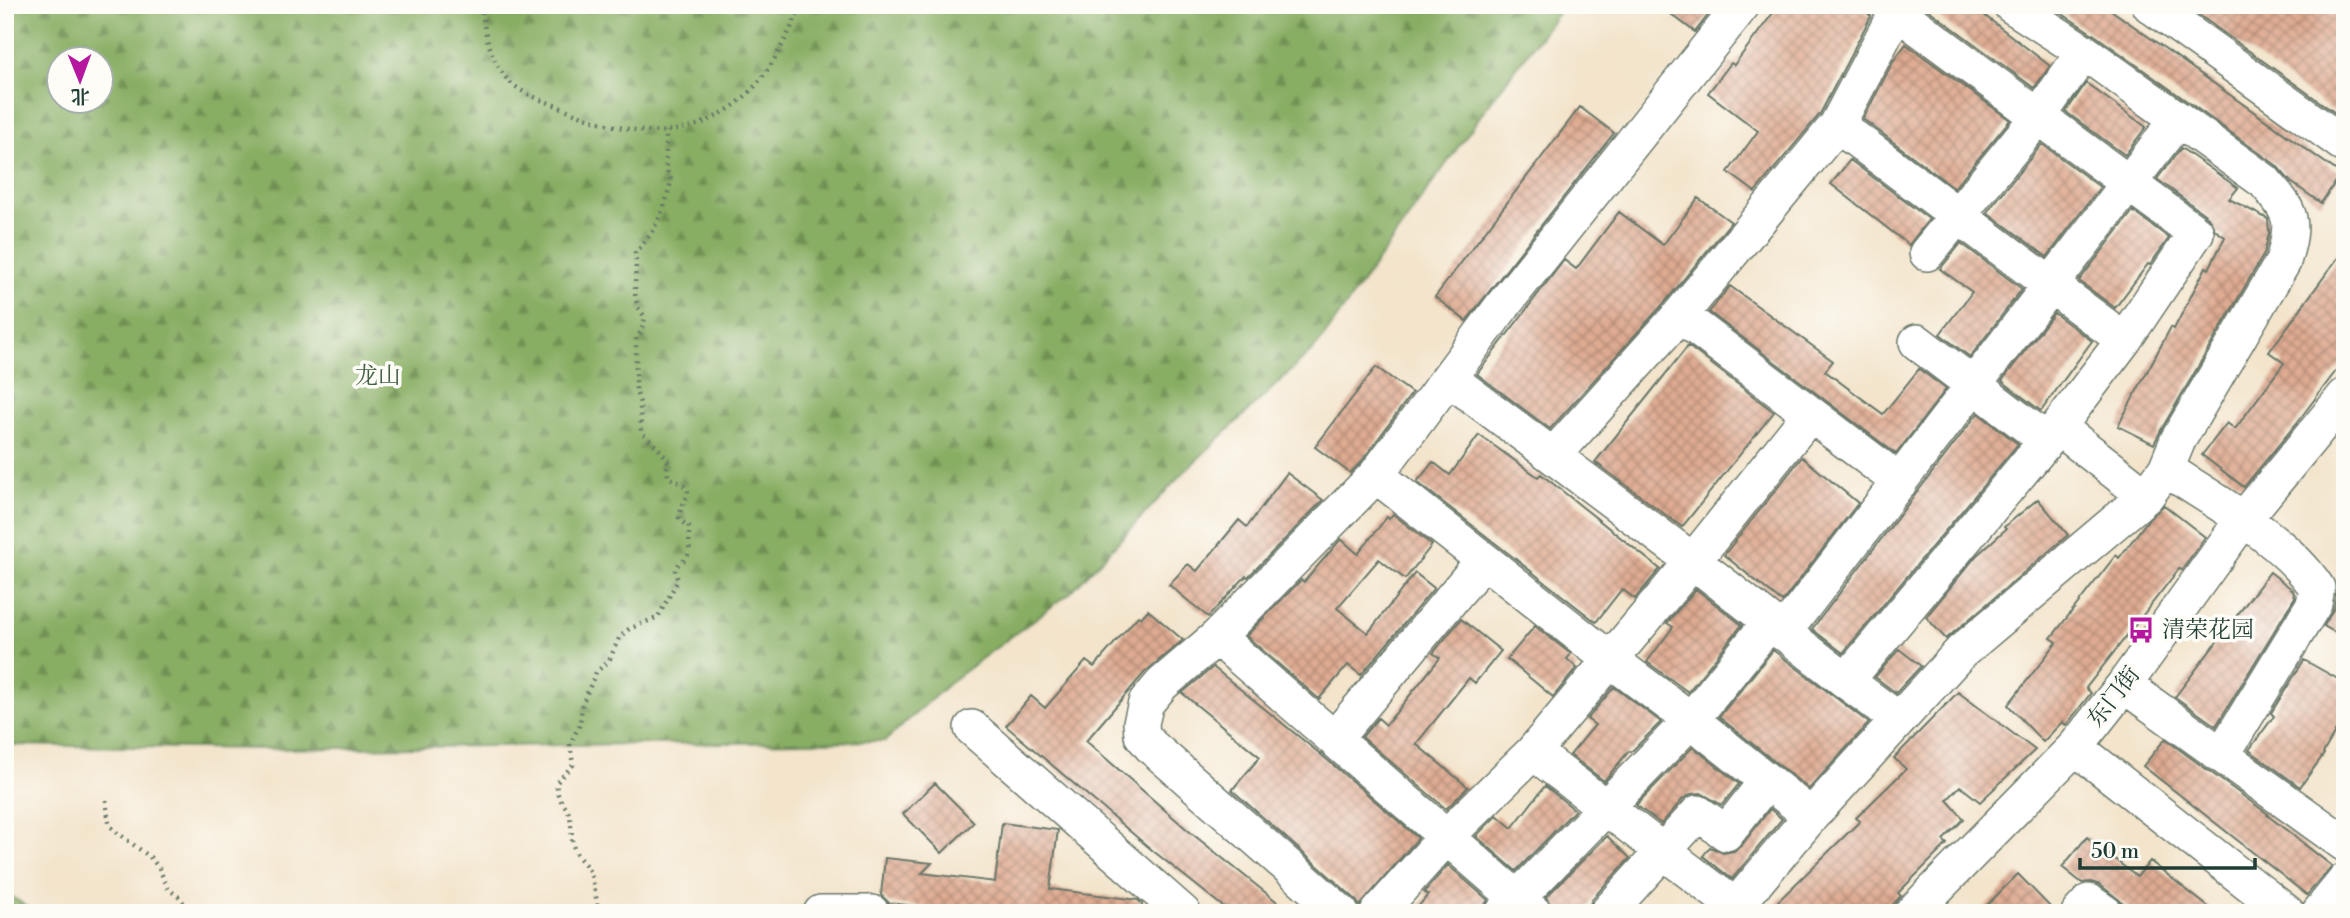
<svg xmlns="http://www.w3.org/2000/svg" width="2350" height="918" font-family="'Libre Bodoni','Noto Serif SC',serif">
<defs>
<pattern id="forest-firs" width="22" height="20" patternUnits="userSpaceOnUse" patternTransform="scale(1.75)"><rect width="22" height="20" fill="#88ae64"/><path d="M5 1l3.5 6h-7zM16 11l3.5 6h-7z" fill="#6f8f53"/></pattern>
<pattern id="building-cross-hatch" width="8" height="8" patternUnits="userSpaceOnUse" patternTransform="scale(1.75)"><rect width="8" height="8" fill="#dfab92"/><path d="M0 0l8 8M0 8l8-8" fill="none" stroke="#b48c78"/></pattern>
</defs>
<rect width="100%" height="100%" fill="#fdfcf7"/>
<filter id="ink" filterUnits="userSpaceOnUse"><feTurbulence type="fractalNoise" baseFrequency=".0143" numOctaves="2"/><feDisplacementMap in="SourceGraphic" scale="14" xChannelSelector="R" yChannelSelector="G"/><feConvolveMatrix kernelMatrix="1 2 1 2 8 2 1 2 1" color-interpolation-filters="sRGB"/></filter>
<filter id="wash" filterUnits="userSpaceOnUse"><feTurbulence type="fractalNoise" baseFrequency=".00686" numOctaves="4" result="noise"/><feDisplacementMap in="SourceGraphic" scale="28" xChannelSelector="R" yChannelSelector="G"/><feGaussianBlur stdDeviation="1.57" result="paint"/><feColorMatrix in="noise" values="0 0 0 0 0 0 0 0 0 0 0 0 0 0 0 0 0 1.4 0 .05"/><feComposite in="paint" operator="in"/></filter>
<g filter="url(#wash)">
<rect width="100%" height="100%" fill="#f3e4cb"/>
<path fill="url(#forest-firs)" stroke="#54764c" stroke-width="2" fill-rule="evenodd" d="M 5,5 L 1564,5 L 1483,112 L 1318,345 L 1186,470 L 1070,593 L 954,679 L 885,741 L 265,749 L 5,745 ZM 60,60 L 102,60 L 102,102 L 60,102 Z
M 5,892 L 36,913 L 5,913 Z"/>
<g id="blocks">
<path fill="url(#building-cross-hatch)" d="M 1659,5 L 1716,5 L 1695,32 Z
M 1779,5 L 1858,5 L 1871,16 L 1820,114 L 1755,192 L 1728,172 L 1758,131 L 1708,93 L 1731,63 L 1734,65 Z
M 1922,5 L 1971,5 L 2050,66 L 2034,88 Z
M 2049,5 L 2104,5 L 2341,174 L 2321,203 L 2291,182 L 2276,165 L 2096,36 Z
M 2185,5 L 2345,5 L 2345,120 Z
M 1906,44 L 2010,120 L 1954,188 L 1863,119 L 1894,60 Z
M 2086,83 L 2146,127 L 2125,155 L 2066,112 Z
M 1580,107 L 1614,133 L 1466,321 L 1435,297 Z
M 2042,144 L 2100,187 L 2047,257 L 1987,212 Z
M 2181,148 L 2238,188 L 2229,199 L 2268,219 L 2269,233 L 2264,254 L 2161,430 L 2154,444 L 2118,426 L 2171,327 L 2174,329 L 2206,267 L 2209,269 L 2225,237 L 2215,230 L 2208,217 L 2157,179 Z
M 1850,160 L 1929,219 L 1909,245 L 1831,184 Z
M 1698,198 L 1731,222 L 1665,302 L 1550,429 L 1477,374 L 1564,260 L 1576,269 L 1619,212 L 1663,245 Z
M 2133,211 L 2169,238 L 2150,265 L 2148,264 L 2115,308 L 2079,281 Z
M 1961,243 L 2022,289 L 1970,357 L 1940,334 L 1972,292 L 1940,269 Z
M 2345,248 L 2345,359 L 2296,424 L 2244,487 L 2202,455 L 2227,423 L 2235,429 L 2284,363 L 2269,352 Z
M 1730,286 L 1833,361 L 1825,371 L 1883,414 L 1919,369 L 1946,389 L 1896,454 L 1709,312 Z
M 2054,313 L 2092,341 L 2041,411 L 2002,381 Z
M 1688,346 L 1774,412 L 1682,527 L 1595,462 Z
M 1376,367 L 1412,393 L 1361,462 L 1350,473 L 1315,447 Z
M 1978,413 L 2018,444 L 1843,653 L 1812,629 Z
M 1479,435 L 1538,477 L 1541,474 L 1660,569 L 1635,599 L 1622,589 L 1596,622 L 1417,482 L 1433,462 L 1450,475 Z
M 1802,457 L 1858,503 L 1782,602 L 1724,555 Z
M 1287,473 L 1323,500 L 1248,577 L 1246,576 L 1208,617 L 1169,585 L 1188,564 L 1197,571 L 1239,520 L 1247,527 Z
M 2038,499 L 2068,535 L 1946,639 L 1926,617 L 1976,556 L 2006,529 L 2004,527 Z
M 2164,505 L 2205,537 L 2182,570 L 2179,569 L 2086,688 L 2091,693 L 2066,725 L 2062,722 L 2043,742 L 2008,705 L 2057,642 L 2051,638 L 2116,555 L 2119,558 L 2148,520 Z
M 1393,514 L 1432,545 L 1405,579 L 1379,559 L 1337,608 L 1368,633 L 1415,573 L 1434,588 L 1361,675 L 1348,665 L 1319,699 L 1246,636 L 1301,580 L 1304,582 L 1341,539 L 1358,554 L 1387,517 L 1389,519 Z
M 2270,572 L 2293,590 L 2295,597 L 2216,726 L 2175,697 Z
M 2345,577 L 2345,638 L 2324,626 L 2334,608 L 2337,591 Z
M 1696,589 L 1742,625 L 1688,692 L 1647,662 L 1673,627 L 1667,623 Z
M 1148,610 L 1183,640 L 1145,672 L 1086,741 L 1190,832 L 1291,913 L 1231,913 L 1152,850 L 1006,726 L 1031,696 L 1045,708 L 1086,661 L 1094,667 L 1138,616 L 1141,618 Z
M 1461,619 L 1501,651 L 1475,683 L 1469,678 L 1416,744 L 1468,787 L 1446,809 L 1362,737 L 1378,718 L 1386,725 L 1440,658 L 1433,653 Z
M 1535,626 L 1571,654 L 1567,659 L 1577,668 L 1553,697 L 1507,659 Z
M 1899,649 L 1921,666 L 1896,693 L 1875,677 Z
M 1773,650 L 1869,723 L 1809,789 L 1719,717 Z
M 2304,660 L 2345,683 L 2345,715 L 2323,753 L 2324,754 L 2300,787 L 2249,750 L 2274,716 L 2271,713 Z
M 1213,667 L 1324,757 L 1418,838 L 1360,906 L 1354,898 L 1232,790 L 1260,757 L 1182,693 Z
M 1614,687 L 1661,722 L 1631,752 L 1629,751 L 1604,781 L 1570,755 L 1595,725 L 1587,719 Z
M 1958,692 L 2035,750 L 1980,802 L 1960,786 L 1947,800 L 1964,819 L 1943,840 L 1947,844 L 1898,893 L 1901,896 L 1885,913 L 1766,913 L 1860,821 L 1856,818 L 1906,769 L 1894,758 Z
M 2165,739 L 2268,814 L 2267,815 L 2332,866 L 2307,895 L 2143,766 Z
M 1693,747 L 1739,784 L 1722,805 L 1701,793 L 1691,794 L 1683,799 L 1661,824 L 1636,805 Z
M 935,783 L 974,822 L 942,853 L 903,814 Z
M 1545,786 L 1575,810 L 1516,871 L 1476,836 L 1497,815 L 1512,828 Z
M 1770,809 L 1782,819 L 1732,879 L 1703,856 L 1710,847 L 1723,853 L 1734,851 L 1742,845 Z
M 1002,823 L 1058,830 L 1050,889 L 1138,900 L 1142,904 L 1141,913 L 958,913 L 958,911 L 889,903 L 881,895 L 885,858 L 932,863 L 922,873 L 995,882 Z
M 1607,836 L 1630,858 L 1592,899 L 1587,913 L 1555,913 L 1546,897 Z
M 2087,837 L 2137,877 L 2150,861 L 2216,913 L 2136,913 L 2100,885 L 2091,882 L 2082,883 L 2062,867 Z
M 1448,865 L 1488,900 L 1484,906 L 1479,913 L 1413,913 L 1428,895 L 1424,892 Z
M 2018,874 L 2056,913 L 1979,913 Z"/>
</g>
</g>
<g filter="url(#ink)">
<use href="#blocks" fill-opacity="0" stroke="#697769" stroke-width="2"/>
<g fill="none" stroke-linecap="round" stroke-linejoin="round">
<g stroke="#697769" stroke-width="38">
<path id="minor" d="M 2150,5 L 2345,145
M 1837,125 L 2124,340
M 1927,253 L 2038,117 L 2084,52
M 1680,315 L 1900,482
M 1917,342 L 2046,440
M 1450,379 L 1693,561 L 1846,681 L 1899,720
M 2058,427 L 2146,496
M 1553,456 L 1680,315 L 1837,125 L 1900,5
M 2166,469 C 2214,501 2285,539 2317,588 L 2314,604 L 2222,755
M 1376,475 L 1612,661 L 1691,720 L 1811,816
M 1783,633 C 1916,462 2046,290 2178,119
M 1217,637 L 1534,913
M 1846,681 L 2058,427 L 2124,340 L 2196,233 L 1896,11
M 2124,685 L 2345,844
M 972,728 L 1183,913
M 1335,738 L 1483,561
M 2075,747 L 2287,913
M 1533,752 L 1744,913
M 821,913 L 872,913
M 1341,913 L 1151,746 L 1142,735 L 1141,723 L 1146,703 L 1162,684 L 1217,637 L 1376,475 L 1500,309 L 1742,5
M 1378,913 L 1447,836 L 1533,752 L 1693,561 L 1810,414
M 1503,913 L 1691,720 L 1770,622
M 1607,913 L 1698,813 L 1726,833 L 1766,782
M 1730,913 L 1811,816 L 1961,652 L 2146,496 L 2166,469 L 2178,440 L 2283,262 C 2295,220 2293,214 2264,181 L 2084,52 L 2011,5
M 1912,913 L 2075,747 L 2124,685 L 2242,521 L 2345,396
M 2079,913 L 2089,902 L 2105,913
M 2319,913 L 2345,881"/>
</g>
<path stroke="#697769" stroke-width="4.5" stroke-dasharray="2 5" stroke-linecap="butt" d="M 482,5 C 483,31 492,66 512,84 C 526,95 544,101 560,107 C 614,130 670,146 724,112 C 763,89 784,45 801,5
M 106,800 L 109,824 L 115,831 L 150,857 L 159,868 L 168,889 L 178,896 L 192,913
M 587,913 L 594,910 L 598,905 C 595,895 594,882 590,873 C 585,861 577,860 573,845 C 571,836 572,826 570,817 C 566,802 555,801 557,782 L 573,765 L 570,744 L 580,724 L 582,705 L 596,672 L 609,661 L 619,638 L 629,629 L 658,617 L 678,580 C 670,562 682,567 688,555 C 691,548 688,535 689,526 L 681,521 L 679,517 C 685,491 700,492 668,477 L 667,468 L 669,463 C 662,450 651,442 641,432 L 640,403 L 636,391 L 636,338 L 641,332 L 645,318 C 643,313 638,310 637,304 C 632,288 638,271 635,253 C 654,235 667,205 671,180 L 666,169 L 666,131"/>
<use href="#minor" stroke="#fff" stroke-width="35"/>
</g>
</g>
<defs>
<g id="bus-bare" transform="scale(2.1)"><path d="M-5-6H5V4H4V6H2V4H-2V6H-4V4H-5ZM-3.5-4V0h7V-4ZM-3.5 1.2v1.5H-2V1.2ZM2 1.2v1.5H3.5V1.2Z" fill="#b5179e" stroke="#fdfcf7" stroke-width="2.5" paint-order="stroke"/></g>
</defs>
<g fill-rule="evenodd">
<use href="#bus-bare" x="2141" y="630"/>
</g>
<g text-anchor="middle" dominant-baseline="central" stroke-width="7" stroke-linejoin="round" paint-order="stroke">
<g font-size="23" fill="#426044" stroke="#fdfcf7">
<text x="378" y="376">龙山</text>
</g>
<g font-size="23" fill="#1f3d34" stroke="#fdfcf7" text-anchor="start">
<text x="2162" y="630">清荣花园</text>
</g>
<g font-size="23" fill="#1f3d34" stroke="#fdfcf7">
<text transform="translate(2114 697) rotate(-52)">东门街</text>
</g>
</g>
<rect width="2350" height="918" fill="none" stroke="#fdfcf7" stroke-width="28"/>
<g transform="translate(80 80) rotate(179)"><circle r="33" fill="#fdfcf7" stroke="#a4b0a9" stroke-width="2"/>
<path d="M0-5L12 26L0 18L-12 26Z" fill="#b5179e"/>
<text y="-10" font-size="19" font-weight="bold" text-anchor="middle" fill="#1f3d34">北</text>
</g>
<path d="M2080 858v10h175v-10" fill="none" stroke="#1f3d34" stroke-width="3.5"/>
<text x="2091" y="858" font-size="21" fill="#1f3d34" stroke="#fdfcf7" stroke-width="5" paint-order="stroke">50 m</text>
</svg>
